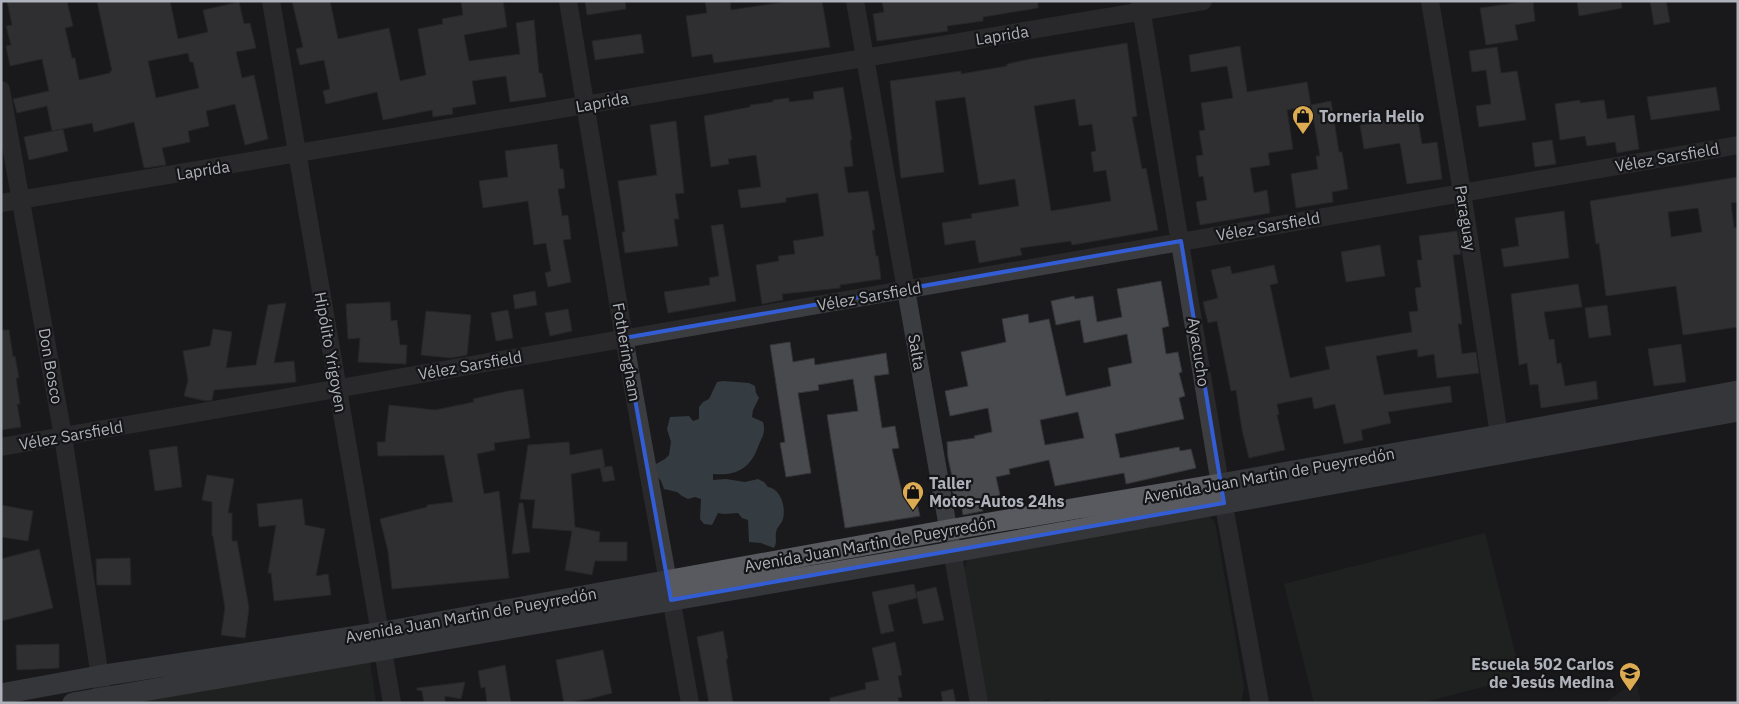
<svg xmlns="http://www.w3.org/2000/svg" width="1739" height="704" font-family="'IBM Plex Sans',sans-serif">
<rect width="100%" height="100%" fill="#1a1a1c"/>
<path fill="#262629" d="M 1636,681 L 1641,703 L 1605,703 Z"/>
<path fill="#252c25" d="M 1205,511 L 1215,523 L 1244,687 L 1241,703 L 1049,703 L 1049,699 L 1033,703 L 986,703 L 961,580 L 968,558 Z
M 1485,533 L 1521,677 L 1421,703 L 1314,703 L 1284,584 Z
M 370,662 L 376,703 L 134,703 Z"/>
<path fill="#343b41" d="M 723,381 L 749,383 L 755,386 L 756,393 L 759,398 L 753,410 L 752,417 L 763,422 C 766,433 762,437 758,447 C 750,469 736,476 713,474 L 713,480 L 726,479 L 745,482 L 758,479 L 764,482 L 768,487 C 781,489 786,507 783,519 C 782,523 779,525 777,529 C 774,536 778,541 774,548 L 761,543 L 749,542 L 748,520 L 742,518 L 738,513 L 724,514 L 718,513 L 712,525 L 704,524 L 700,519 L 701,499 L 695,497 L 688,499 L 682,496 L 677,492 L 664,489 L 661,481 L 653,471 L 654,465 L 665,459 L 669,455 L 671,442 L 667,429 L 670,417 L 689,416 L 693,421 L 699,419 L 699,407 L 703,402 L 709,399 L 717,382 Z"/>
<path fill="#494a4e" stroke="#353538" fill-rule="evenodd" d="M 7,1 L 67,1 L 73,26 L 65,28 L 72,58 L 75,58 L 79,80 L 110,73 L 110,71 L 112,71 L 97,1 L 170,1 L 178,39 L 208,32 L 203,10 L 239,2 L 244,24 L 250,23 L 256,48 L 236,52 L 242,78 L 254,75 L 268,139 L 245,145 L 235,104 L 206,111 L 209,126 L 188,131 L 190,142 L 162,148 L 166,165 L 144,168 L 134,122 L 94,132 L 92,123 L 52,131 L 47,106 L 17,113 L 13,99 L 49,91 L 42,59 L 10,66 L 6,46 L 11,45 L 6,26 L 12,25 ZM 188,53 L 190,62 L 193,62 L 199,88 L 156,98 L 148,61 Z
M 292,1 L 330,1 L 338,39 L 389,28 L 400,81 L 426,75 L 418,29 L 443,24 L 442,19 L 463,15 L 461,1 L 503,1 L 507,27 L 464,35 L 469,61 L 520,54 L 516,23 L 534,20 L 539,73 L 542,73 L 546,97 L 510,102 L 506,76 L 472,81 L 476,104 L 452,108 L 453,114 L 433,117 L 432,110 L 383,120 L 377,92 L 326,104 L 323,91 L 330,89 L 324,60 L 300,65 L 296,49 L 303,47 Z
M 585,1 L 625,1 L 626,9 L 587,15 Z
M 705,1 L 730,1 L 731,10 L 791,1 L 822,1 L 830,47 L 714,63 L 712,54 L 692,57 L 686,16 L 707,13 Z
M 882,1 L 1038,1 L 1038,8 L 983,17 L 983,21 L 947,26 L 948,31 L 877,41 L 873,14 L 884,12 Z
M 1528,1 L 1533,1 L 1535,21 L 1515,25 L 1518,40 L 1486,45 L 1480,8 Z
M 1577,1 L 1621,1 L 1622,8 L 1579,16 Z
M 1650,1 L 1666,1 L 1670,22 L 1654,25 Z
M 641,34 L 644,53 L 595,60 L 592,41 Z
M 1127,43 L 1137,116 L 1132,117 L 1142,169 L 1146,168 L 1158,230 L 1072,245 L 1071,241 L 1020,248 L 1022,255 L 979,263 L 975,240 L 945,245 L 942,223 L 972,218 L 971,214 L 1019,206 L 1015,179 L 979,185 L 965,97 L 935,101 L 944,172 L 901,178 L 890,81 L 961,71 L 961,74 L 1007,66 L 1007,64 L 1030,59 ZM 1075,99 L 1079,126 L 1092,124 L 1096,151 L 1091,152 L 1094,172 L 1106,170 L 1111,201 L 1051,211 L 1034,106 Z
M 1240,46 L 1247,92 L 1307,82 L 1311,106 L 1287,110 L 1293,149 L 1268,153 L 1270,165 L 1250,168 L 1254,193 L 1267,190 L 1270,213 L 1200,225 L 1196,202 L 1207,200 L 1203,176 L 1199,177 L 1196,156 L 1203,155 L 1199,131 L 1205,130 L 1201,103 L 1233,98 L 1227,66 L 1191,72 L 1189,55 Z
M 1497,47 L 1501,73 L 1517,71 L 1526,120 L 1479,127 L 1476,106 L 1491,104 L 1486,70 L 1472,72 L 1469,51 Z
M 843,87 L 852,140 L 850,140 L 853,166 L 844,167 L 848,193 L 868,191 L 875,230 L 872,230 L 876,256 L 878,256 L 881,279 L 840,285 L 840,288 L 782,294 L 783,300 L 762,304 L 756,265 L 779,261 L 778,256 L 795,254 L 793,241 L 824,236 L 818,193 L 786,198 L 786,202 L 741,208 L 738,190 L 761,187 L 756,155 L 728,159 L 729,164 L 711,167 L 704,116 L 750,107 L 750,105 L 773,102 L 773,100 L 789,98 L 789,102 L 814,99 L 813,92 Z
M 1716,87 L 1720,110 L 1651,120 L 1647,97 Z
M 1580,100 L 1580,103 L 1604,100 L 1607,119 L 1634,115 L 1639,149 L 1617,153 L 1615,142 L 1587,146 L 1585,136 L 1560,140 L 1555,104 Z
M 1331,101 L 1339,152 L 1342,152 L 1348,189 L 1332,192 L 1333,202 L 1296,208 L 1291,174 L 1318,169 L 1316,156 L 1320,156 L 1311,105 Z
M 1417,115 L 1422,144 L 1437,142 L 1442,179 L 1407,184 L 1400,143 L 1364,149 L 1360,125 Z
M 676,121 L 684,193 L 675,194 L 679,219 L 674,219 L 678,246 L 625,253 L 622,232 L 625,232 L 618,181 L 657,175 L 650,125 Z
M 63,129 L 68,151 L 29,160 L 24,137 Z
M 1552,140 L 1556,164 L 1535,167 L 1532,143 Z
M 557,144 L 560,169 L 563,169 L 565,188 L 558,189 L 562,216 L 568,215 L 571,239 L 563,240 L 571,282 L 548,287 L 545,273 L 551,271 L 546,243 L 534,245 L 528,201 L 483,208 L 479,181 L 508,177 L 505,151 Z
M 1738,177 L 1738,202 L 1731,203 L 1734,228 L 1738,227 L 1738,327 L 1683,335 L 1676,286 L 1606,296 L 1599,243 L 1596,244 L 1590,201 ZM 1698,208 L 1702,232 L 1671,237 L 1668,212 Z
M 1564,211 L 1569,258 L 1504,267 L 1501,249 L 1519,246 L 1515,218 Z
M 723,224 L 736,301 L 668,313 L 664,292 L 710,285 L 709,278 L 719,276 L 711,226 Z
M 1457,231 L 1461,254 L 1453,255 L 1462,324 L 1458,324 L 1462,354 L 1476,352 L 1479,373 L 1437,378 L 1434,354 L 1418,357 L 1417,349 L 1376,356 L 1384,395 L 1450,386 L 1452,402 L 1388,412 L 1391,423 L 1361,430 L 1363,440 L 1344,444 L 1335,404 L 1314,409 L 1312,397 L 1277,404 L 1279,414 L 1277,415 L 1285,450 L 1249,458 L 1242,430 L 1236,390 L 1231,391 L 1217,321 L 1208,323 L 1203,302 L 1218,298 L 1211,270 L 1230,266 L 1232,274 L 1274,265 L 1278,283 L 1270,285 L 1290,378 L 1330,369 L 1325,347 L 1412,332 L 1409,312 L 1418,311 L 1415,288 L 1421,287 L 1417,260 L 1422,260 L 1419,236 Z
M 1380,245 L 1385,276 L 1346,282 L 1341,252 Z
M 1161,281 L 1169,326 L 1162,328 L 1166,354 L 1178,352 L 1182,372 L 1179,373 L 1185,396 L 1179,398 L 1184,419 L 1115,434 L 1120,458 L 1179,447 L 1180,451 L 1191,449 L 1196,468 L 1126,484 L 1124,473 L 1055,486 L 1049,460 L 1009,469 L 1010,474 L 996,477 L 1000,495 L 980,500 L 983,511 L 963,515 L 961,504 L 955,505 L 952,487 L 954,486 L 948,458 L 947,442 L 975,438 L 974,436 L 992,432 L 988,408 L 950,416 L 945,391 L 968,386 L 961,352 L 1006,342 L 1002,319 L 1028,314 L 1029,323 L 1049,319 L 1066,396 L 1111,386 L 1108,368 L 1132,363 L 1127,334 L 1084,343 L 1080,320 L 1056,325 L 1051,301 L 1074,296 L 1075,299 L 1093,296 L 1097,322 L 1122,317 L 1117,289 ZM 1078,412 L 1084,438 L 1045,445 L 1040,420 Z
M 1578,284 L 1582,307 L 1544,312 L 1549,340 L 1554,339 L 1557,364 L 1561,363 L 1565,386 L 1596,381 L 1598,399 L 1541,408 L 1538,384 L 1530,385 L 1527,363 L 1519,365 L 1511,294 Z
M 535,291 L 537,305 L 515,309 L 513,295 Z
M 390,302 L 391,321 L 397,320 L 400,345 L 407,345 L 406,364 L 358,362 L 360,338 L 348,339 L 346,304 Z
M 286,303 L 274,363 L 294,361 L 296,382 L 214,390 L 212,400 L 206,401 L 184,396 L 188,380 L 183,351 L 210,346 L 213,329 L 232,332 L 226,368 L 256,365 L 268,305 Z
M 1607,305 L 1611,335 L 1589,338 L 1585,308 Z
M 568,309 L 572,331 L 550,336 L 545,313 Z
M 508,310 L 513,338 L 496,341 L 491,313 Z
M 426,311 L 471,315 L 467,355 L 451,358 L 421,355 Z
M 1,330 L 9,330 L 13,357 L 15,356 L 19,378 L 16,378 L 20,404 L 17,404 L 21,427 L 1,430 Z
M 790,342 L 793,362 L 814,358 L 815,365 L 886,353 L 889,374 L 874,376 L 882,428 L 895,426 L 899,448 L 892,449 L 902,492 L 914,490 L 920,516 L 845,528 L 827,415 L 858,411 L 853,379 L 818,385 L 819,390 L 798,393 L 811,473 L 786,477 L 780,443 L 785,442 L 770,345 Z
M 1681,344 L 1686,382 L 1654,386 L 1648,349 Z
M 523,389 L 530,438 L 494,443 L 495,450 L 477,454 L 484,494 L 499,491 L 509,578 L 392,589 L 388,551 L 380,519 L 427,507 L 427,505 L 453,502 L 444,455 L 378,456 L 377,442 L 385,442 L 389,405 L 435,410 L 474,402 L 473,399 L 508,391 Z
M 569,442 L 570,455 L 602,449 L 605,467 L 603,467 L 612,466 L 615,480 L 603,482 L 600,468 L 571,474 L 575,527 L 600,532 L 599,542 L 627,542 L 627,561 L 595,561 L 592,575 L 565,570 L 572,531 L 532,528 L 535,500 L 520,499 L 528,445 Z
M 177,446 L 182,487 L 155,491 L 149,450 Z
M 207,475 L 234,479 L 228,513 L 232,513 L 232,541 L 237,541 L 249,608 L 245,638 L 221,635 L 225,608 L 213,536 L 212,536 L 212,502 L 202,500 Z
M 302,499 L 305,525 L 325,529 L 316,576 L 328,574 L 331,595 L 274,601 L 271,573 L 268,573 L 276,525 L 259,527 L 257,504 Z
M 519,503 L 523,503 L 530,552 L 512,554 Z
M 1,505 L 33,511 L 28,541 L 1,537 Z
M 39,549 L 53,608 L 1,621 L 1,559 Z
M 130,558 L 131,585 L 97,585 L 96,559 Z
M 914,584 L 917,598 L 888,605 L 894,631 L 881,634 L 872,592 Z
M 936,587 L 944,620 L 923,624 L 916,592 Z
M 723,631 L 728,659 L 726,659 L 733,703 L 709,703 L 697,637 Z
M 895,642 L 902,675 L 898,676 L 902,697 L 898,698 L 899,703 L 830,703 L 830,698 L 866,689 L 865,683 L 879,680 L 872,648 Z
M 59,644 L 59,668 L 17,670 L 16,645 Z
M 603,650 L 612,693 L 589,699 L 564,703 L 556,660 Z
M 505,665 L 511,703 L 487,703 L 485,687 L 481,688 L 478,671 Z
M 465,682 L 461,699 L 445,696 L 445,703 L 424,703 L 422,691 L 417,690 L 417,688 Z
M 953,689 L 956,703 L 943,703 L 941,692 Z"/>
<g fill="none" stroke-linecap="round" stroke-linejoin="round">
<path stroke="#3c3d41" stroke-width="18" d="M 271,1 L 392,703
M 568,1 L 624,338 L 690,703
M 855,1 L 979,703
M 1430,1 L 1462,192 L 1499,435
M 1140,2 L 1220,484 L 1260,703
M 1,90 L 63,436 L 104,703
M 1,203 L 1203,1
M 1,447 L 1738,145"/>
<path stroke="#585a5f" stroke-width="21" d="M 1,694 L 99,676 L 384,632 L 948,530 L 1220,484 L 1499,435 L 1738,391
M 73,703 L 970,549 L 1738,411"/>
</g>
<path d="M0 0H1739V704H0ZM 1181,241 L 1224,503 L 671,600 L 624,338 Z" fill="#1a1a1c" fill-opacity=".55" fill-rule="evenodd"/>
<path fill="none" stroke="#335dd4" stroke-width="4" stroke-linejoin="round" d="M 1181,241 L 1224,503 L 671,600 L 624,338 Z"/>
<defs>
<g id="shop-pin" transform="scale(1.125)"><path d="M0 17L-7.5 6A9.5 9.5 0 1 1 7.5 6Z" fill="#ddab51" stroke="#151517"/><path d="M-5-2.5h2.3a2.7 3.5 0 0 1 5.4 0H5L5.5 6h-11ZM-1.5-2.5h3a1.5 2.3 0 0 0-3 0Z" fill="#111"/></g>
<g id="school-pin" transform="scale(1.125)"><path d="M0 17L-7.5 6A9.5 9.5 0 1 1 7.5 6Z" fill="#ddab51" stroke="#151517"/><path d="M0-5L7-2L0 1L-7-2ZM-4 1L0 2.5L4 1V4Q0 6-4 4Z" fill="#111"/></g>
</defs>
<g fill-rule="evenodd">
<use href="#shop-pin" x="1303" y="116"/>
<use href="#shop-pin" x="913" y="492"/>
<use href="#school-pin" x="1630" y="673"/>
</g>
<g text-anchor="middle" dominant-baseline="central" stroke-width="4.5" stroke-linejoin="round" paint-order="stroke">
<g font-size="16" fill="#aeb2ba" stroke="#151517">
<text transform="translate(1002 35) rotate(-9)">Laprida</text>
<text transform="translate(602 102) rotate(-10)">Laprida</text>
<text transform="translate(1667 157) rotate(-10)">Vélez Sarsfield</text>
<text transform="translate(203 170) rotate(-9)">Laprida</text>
<text transform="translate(1466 218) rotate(81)">Paraguay</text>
<text transform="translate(1268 226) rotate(-10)">Vélez Sarsfield</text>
<text transform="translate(869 296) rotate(-10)">Vélez Sarsfield</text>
<text transform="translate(331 352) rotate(80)">Hipólito Yrigoyen</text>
<text transform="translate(627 352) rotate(80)">Fotheringham</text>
<text transform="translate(917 352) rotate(80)">Salta</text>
<text transform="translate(1199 352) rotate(81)">Ayacucho</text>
<text transform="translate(470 365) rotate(-10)">Vélez Sarsfield</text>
<text transform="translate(51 366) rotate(80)">Don Bosco</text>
<text transform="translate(71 435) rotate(-10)">Vélez Sarsfield</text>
<text transform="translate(1269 475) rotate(-10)">Avenida Juan Martin de Pueyrredón</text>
<text transform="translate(870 544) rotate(-10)">Avenida Juan Martin de Pueyrredón</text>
<text transform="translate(471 615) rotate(-10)">Avenida Juan Martin de Pueyrredón</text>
</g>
<g font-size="16" font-weight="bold" fill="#aeb2ba" stroke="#151517" text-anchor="start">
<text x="1319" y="116">Torneria Helio</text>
<text x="929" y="483">Taller<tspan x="929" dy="18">Motos-Autos 24hs</tspan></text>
<text x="1614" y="664" text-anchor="end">Escuela 502 Carlos<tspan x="1614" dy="18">de Jesús Medina</tspan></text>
</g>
</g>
<rect width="1739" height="704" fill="none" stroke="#aeb2ba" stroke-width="5"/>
</svg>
